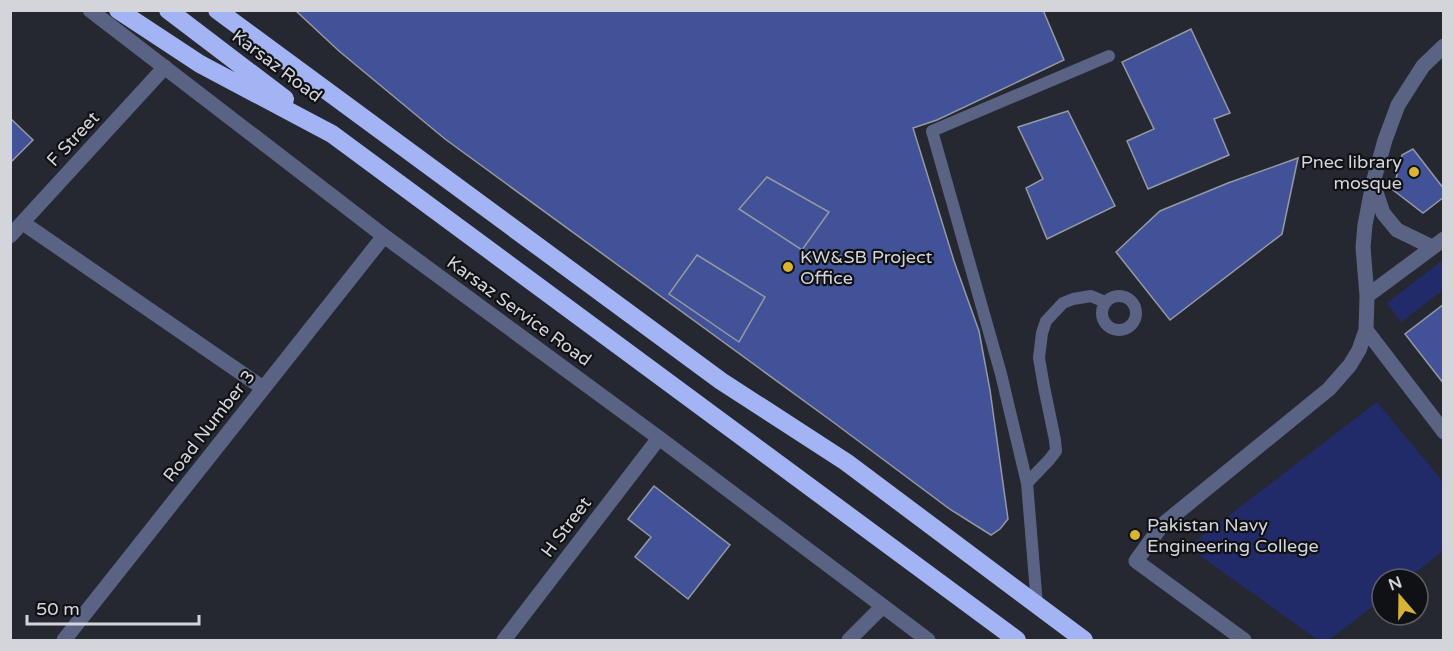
<svg xmlns="http://www.w3.org/2000/svg" width="1454" height="651" font-family="'Varela Round',sans-serif">
<rect width="100%" height="100%" fill="#262831"/>
<path fill="#212b69" d="M 1443,260 L 1443,290 L 1401,322 L 1387,303 Z
M 1377,402 L 1443,482 L 1443,551 L 1407,579 L 1382,579 L 1382,599 L 1329,640 L 1318,640 L 1188,547 Z"/>
<path fill="#425298" stroke="#9599a3" stroke-width="1.5" d="M 295,10 L 1043,10 L 1064,60 L 937,120 L 913,128 L 954,261 L 979,331 L 990,390 L 1008,519 L 1000,529 L 991,535 L 951,510 L 833,422 L 445,139 L 339,51 Z
M 1191,29 L 1230,113 L 1214,119 L 1229,155 L 1148,189 L 1127,141 L 1154,129 L 1122,62 Z
M 1068,111 L 1115,206 L 1047,239 L 1026,188 L 1043,179 L 1018,127 Z
M 10,118 L 33,140 L 10,163 Z
M 1413,149 L 1444,189 L 1444,197 L 1423,213 L 1393,190 L 1402,155 Z
M 1298,158 L 1282,234 L 1170,320 L 1116,252 L 1160,211 L 1228,183 Z
M 767,177 L 829,212 L 802,250 L 739,209 Z
M 697,255 L 765,297 L 739,342 L 669,294 Z
M 1444,304 L 1444,384 L 1405,334 Z
M 654,486 L 730,545 L 688,599 L 635,557 L 651,537 L 628,519 Z"/>
<g fill="none" stroke-linecap="round" stroke-linejoin="round">
<path stroke="#5a6383" stroke-width="12" d="M1102 313a17 17 0 1 1 34 0a17 17 0 1 1-34 0Z
M 1027,483 L 1049,460 L 1056,451 L 1055,440 L 1044,387 L 1039,358 L 1042,333 L 1046,321 L 1063,303 L 1073,299 L 1091,296 L 1105,302
M 1037,605 L 1027,483 L 1001,374 L 932,131 L 1109,56"/>
<path stroke="#5a6383" stroke-width="15" d="M 90,10 L 384,236 L 659,438 L 928,640
M 1374,186 L 1383,213 L 1397,230 L 1432,247
M 23,223 L 263,388
M 10,236 L 165,67
M 1367,296 L 1444,239
M 1366,330 L 1444,432
M 64,640 L 384,236
M 504,640 L 659,438
M 849,640 L 883,606
M 1244,640 L 1136,561 L 1162,525 L 1329,389 L 1350,365 L 1359,350 L 1366,330 L 1367,296 L 1363,247 L 1365,225 L 1373,183 L 1385,140 L 1398,105 L 1423,66 L 1444,46"/>
<path stroke="#a2b4f3" stroke-width="18" d="M 118,10 L 200,64 L 332,134 L 1017,640
M 168,10 L 285,99
M 217,10 L 721,381 L 846,462 L 1084,640"/>
</g>
<g fill="#d9b434" stroke="#101115" stroke-width="2">
<circle cx="1414" cy="172" r="6"/>
<circle cx="788" cy="267" r="6"/>
<circle cx="1135" cy="535" r="6"/>
</g>
<g text-anchor="middle" dominant-baseline="central" stroke-width="4.5" stroke-linejoin="round" paint-order="stroke">
<g font-size="18" fill="#d3d5db" stroke="#101115">
<text transform="translate(277 66) rotate(37)">Karsaz Road</text>
<text transform="translate(73 139) rotate(-47)">F Street</text>
<text transform="translate(519 311) rotate(36)">Karsaz Service Road</text>
<text transform="translate(209 426) rotate(-52)">Road Number 3</text>
<text transform="translate(566 527) rotate(-53)">H Street</text>
</g>
<g font-size="18" fill="#d3d5db" stroke="#101115" text-anchor="start">
<text x="1402" y="162" text-anchor="end">Pnec library<tspan x="1402" dy="21">mosque</tspan></text>
<text x="800" y="257">KW&amp;SB Project<tspan x="800" dy="21">Office</tspan></text>
<text x="1147" y="525">Pakistan Navy<tspan x="1147" dy="21">Engineering College</tspan></text>
</g>
</g>
<rect width="1454" height="651" fill="none" stroke="#d3d5db" stroke-width="24"/>
<g transform="translate(1400 597) rotate(340)"><circle r="28" fill="#101115" stroke="#5e5f64" stroke-width="1.5"/>
<path d="M0-4.5L10 22L0 15L-10 22Z" fill="#d9b434"/>
<text y="-9" font-size="16" font-weight="bold" text-anchor="middle" fill="#d3d5db">N</text>
</g>
<path d="M27 615v9h172v-9" fill="none" stroke="#d3d5db" stroke-width="3"/>
<text x="36" y="615" font-size="18" fill="#d3d5db" stroke="#101115" stroke-width="4.5" paint-order="stroke">50 m</text>
</svg>
